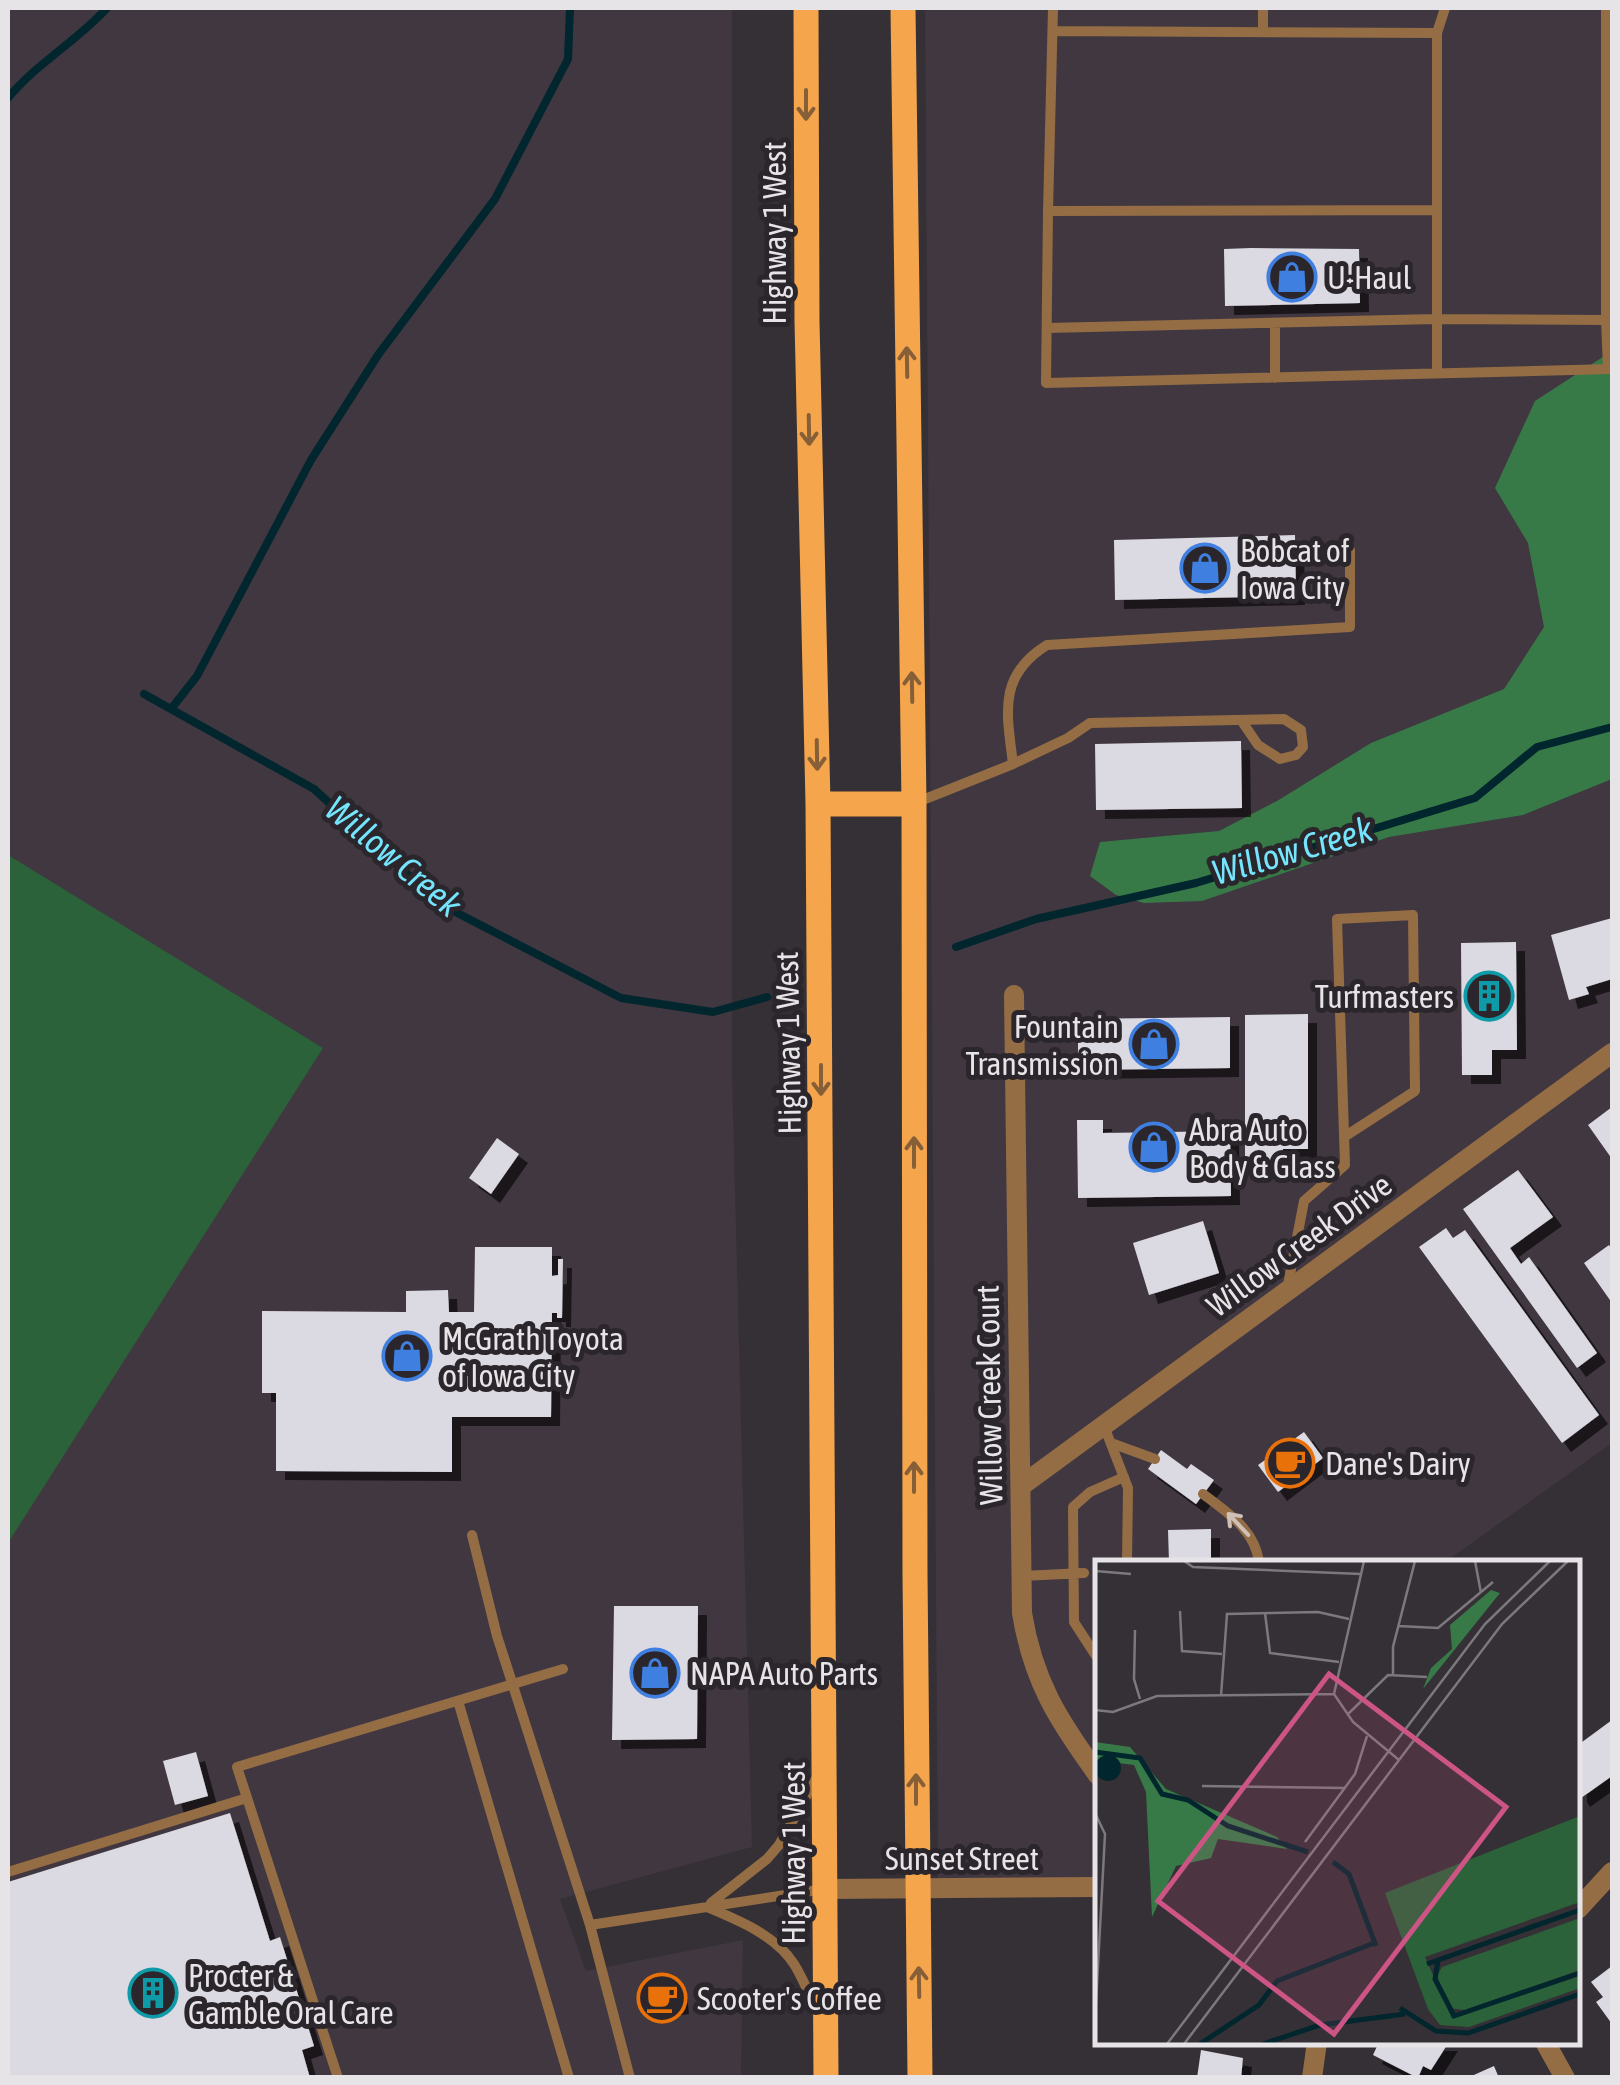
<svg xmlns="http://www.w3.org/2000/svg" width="1620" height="2085" font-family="'Asap Condensed',sans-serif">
<defs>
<filter id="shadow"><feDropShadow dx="9" dy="9" stdDeviation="0" flood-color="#0009"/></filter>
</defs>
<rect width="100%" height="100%" fill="#353035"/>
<path fill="#403741" d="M 8,8 L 732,8 L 732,1074 L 752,1847 L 560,1899 L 586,1971 L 743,1940 L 741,2077 L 8,2078 Z
M 925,8 L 1612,8 L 1612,1443 L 1445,1562 L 1098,1562 L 1097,1887 L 938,1887 Z"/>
<path fill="#2c6239" d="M 8,855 L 323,1048 L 8,1543 Z"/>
<path fill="#377a47" d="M 1612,351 L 1612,779 L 1523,815 L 1389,837 L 1202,901 L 1144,903 L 1116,895 L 1090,876 L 1100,842 L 1219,831 L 1277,801 L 1371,743 L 1504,689 L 1544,627 L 1528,543 L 1495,488 L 1535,401 Z"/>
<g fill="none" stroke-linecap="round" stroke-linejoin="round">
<path stroke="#01262d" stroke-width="8" d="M 8,98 C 37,63 77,41 107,8
M 144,694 L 314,789 L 440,904 L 621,998 L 713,1012 L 767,997
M 171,709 L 197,676 L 311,460 L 378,355 L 495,199 L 568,59 L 570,8
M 956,947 L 1036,919 L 1196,883 L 1475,798 L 1537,747 L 1612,727"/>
</g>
<path fill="#dbd9e1" filter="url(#shadow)" d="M 1251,248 L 1359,249 L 1360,303 L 1225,306 L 1224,249 Z
M 1295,535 L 1296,596 L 1115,600 L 1114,540 Z
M 1241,741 L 1242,808 L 1096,810 L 1095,744 Z
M 1612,918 L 1612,979 L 1586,987 L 1589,994 L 1569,1000 L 1551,935 Z
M 1516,942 L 1517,1050 L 1492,1050 L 1492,1075 L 1462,1075 L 1461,943 Z
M 1308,1014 L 1308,1149 L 1283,1149 L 1283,1165 L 1245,1165 L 1245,1015 Z
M 1230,1017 L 1230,1068 L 1078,1070 L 1078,1019 Z
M 1612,1107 L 1612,1159 L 1588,1125 Z
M 1077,1120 L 1103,1120 L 1103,1133 L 1230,1131 L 1231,1196 L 1078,1198 Z
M 497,1138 L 519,1154 L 491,1194 L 469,1178 Z
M 1518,1170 L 1553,1217 L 1510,1248 L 1521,1264 L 1529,1257 L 1597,1353 L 1577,1368 L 1463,1209 Z
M 1203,1221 L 1219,1273 L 1149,1295 L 1133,1243 Z
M 1446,1228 L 1453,1238 L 1465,1230 L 1599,1415 L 1562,1443 L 1419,1247 Z
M 1609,1245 L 1612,1250 L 1612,1303 L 1584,1263 Z
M 475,1247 L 552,1247 L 552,1276 L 558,1275 L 558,1259 L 563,1259 L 562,1318 L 557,1318 L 557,1313 L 552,1313 L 551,1417 L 452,1417 L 452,1472 L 276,1471 L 276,1393 L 262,1393 L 262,1311 L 406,1312 L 406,1291 L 448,1290 L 449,1312 L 474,1312 Z
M 1304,1432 L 1323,1458 L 1278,1492 L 1258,1465 Z
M 1161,1450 L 1187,1469 L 1191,1464 L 1214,1480 L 1196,1504 L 1148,1469 Z
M 1211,1529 L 1211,1562 L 1169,1562 L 1168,1530 Z
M 614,1606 L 698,1606 L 697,1739 L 612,1740 Z
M 1612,1720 L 1612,1776 L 1581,1798 L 1578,1793 L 1578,1745 Z
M 196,1752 L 208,1796 L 175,1805 L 163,1761 Z
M 230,1813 L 270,1941 L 280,1937 L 314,2046 L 302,2050 L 310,2078 L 8,2078 L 8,1882 Z
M 1612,1966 L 1612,2024 L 1596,2002 L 1603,1997 L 1591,1982 Z
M 678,1986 L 680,2005 L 647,2010 L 645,1991 Z
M 1379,2042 L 1449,2042 L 1431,2070 L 1423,2066 L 1418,2078 L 1373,2055 Z
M 1201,2050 L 1243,2058 L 1241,2078 L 1197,2078 Z
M 1494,2066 L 1499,2078 L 1467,2078 Z"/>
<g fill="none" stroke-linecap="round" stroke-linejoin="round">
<path stroke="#946d45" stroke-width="10" d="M 1053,8 L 1048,211 L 1437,210 L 1437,373
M 1606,8 L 1606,27
M 1053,31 L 1437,33
M 1263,32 L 1263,8
M 1437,210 L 1437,33 L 1445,8
M 1048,211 L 1046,383 L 1612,369
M 1606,320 L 1608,369
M 1047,328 L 1436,319 L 1606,320 L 1606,27 L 1612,27
M 1275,378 L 1275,323
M 1013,764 C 1007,714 997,676 1047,645 L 1350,627 L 1350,550
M 915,803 L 1013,764 L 1068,738 L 1090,723 L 1284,719 L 1301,730 L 1303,747 L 1296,755 L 1280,759 L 1258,745 L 1241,720
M 1287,1290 L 1304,1201 L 1345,1165 L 1337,919 L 1413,915 L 1415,1091 L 1344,1137
M 1104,1426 L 1128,1488 L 1127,1562
M 1111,1443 L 1155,1459
M 1203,1494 C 1228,1513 1255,1530 1259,1562
M 472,1535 L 497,1636 L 590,1925 L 824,1889
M 1022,1576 L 1084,1573
M 1098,1659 L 1074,1622 L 1073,1507 L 1090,1492 L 1124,1477
M 458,1701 L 569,2078
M 8,1872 L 247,1798
M 711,1903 L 767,1859 L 779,1845 L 817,1777
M 707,1907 C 738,1920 775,1935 794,1964 C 804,1980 811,1999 819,2016
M 590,1925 L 630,2078
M 338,2078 L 237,1767 L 563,1669"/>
<path stroke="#946d45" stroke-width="20" d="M 1014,995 L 1022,1613 C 1033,1681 1058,1720 1098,1775
M 1021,1486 L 1612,1053
M 1578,1909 L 1612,1872
M 1312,2078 L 1317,2042"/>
<path stroke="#946d45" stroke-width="20" d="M 826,1889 L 1098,1887
M 1545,2042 L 1565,2078"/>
<path stroke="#f5a54b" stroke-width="25" d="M 806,8 L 807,321 L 818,804 L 826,2078
M 903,8 L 914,804 L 915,1574 L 920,2078
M 818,804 L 914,804"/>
</g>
<defs><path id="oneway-shaft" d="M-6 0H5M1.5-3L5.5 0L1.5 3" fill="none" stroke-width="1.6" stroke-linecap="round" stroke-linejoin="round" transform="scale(2.5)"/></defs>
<g stroke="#865f39">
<use href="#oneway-shaft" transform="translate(806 105) rotate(90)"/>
<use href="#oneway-shaft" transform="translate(907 362) rotate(-91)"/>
<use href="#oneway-shaft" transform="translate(809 430) rotate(89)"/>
<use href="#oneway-shaft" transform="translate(912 687) rotate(-91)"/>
<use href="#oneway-shaft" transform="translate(817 755) rotate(89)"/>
<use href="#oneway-shaft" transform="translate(821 1080) rotate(90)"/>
<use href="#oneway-shaft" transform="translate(914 1152) rotate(-90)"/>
<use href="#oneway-shaft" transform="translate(914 1477) rotate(-90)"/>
<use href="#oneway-shaft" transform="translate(916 1789) rotate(-90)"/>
<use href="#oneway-shaft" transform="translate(919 1982) rotate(-91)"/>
</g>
<use stroke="#cec0b7" href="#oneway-shaft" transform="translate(1238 1524) rotate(-133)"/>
<defs>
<g id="shop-ring" transform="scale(2.5)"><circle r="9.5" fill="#2b262b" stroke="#3f7fe0" stroke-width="1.5"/><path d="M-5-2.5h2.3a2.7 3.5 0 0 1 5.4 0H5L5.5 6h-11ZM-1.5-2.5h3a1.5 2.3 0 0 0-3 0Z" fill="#3f7fe0"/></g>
<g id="building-ring" transform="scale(2.5)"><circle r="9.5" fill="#2b262b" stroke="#0f9aa8" stroke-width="1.5"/><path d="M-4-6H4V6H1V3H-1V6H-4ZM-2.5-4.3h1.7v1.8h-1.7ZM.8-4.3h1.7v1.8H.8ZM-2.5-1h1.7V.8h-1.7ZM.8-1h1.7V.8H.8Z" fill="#0f9aa8"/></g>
<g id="cafe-ring" transform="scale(2.5)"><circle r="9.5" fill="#2b262b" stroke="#e8710a" stroke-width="1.5"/><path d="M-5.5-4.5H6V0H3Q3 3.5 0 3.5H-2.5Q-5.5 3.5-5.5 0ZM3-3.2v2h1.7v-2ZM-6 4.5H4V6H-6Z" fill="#e8710a"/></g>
</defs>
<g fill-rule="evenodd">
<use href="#shop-ring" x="1292" y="277"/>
<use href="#shop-ring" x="1205" y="568"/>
<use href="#building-ring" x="1489" y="996"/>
<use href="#shop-ring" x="1154" y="1044"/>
<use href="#shop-ring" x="1154" y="1147"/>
<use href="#shop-ring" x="407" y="1356"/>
<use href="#cafe-ring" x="1290" y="1463"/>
<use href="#shop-ring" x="655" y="1673"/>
<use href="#building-ring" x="153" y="1993"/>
<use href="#cafe-ring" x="662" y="1998"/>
</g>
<g text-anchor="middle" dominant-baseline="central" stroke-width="10" stroke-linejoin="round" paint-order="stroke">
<g font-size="32" fill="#e7e4e8" stroke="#2b262b">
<text transform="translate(774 233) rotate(-90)">Highway 1 West</text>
<text transform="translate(788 1043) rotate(-91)">Highway 1 West</text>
<text transform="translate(1299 1245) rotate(-36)">Willow Creek Drive</text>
<text transform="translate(989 1395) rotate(-91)">Willow Creek Court</text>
<text transform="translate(793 1853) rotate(-90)">Highway 1 West</text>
<text x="962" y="1858">Sunset Street</text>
</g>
<g font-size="32" fill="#e7e4e8" stroke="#2b262b" text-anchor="start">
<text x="1327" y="277">U-Haul</text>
<text x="1240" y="550">Bobcat of<tspan x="1240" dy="37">Iowa City</tspan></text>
<text x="1454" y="996" text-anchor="end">Turfmasters</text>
<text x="1119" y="1026" text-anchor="end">Fountain<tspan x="1119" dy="37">Transmission</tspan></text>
<text x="1189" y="1129">Abra Auto<tspan x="1189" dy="37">Body &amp; Glass</tspan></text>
<text x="442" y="1338">McGrath Toyota<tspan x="442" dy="37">of Iowa City</tspan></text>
<text x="1325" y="1463">Dane's Dairy</text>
<text x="690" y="1673">NAPA Auto Parts</text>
<text x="188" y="1975">Procter &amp;<tspan x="188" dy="37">Gamble Oral Care</tspan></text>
<text x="697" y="1998">Scooter's Coffee</text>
</g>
<g font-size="35" font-style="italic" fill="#74e5fd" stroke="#2b262b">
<text transform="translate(1292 850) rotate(-16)">Willow Creek</text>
<text transform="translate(394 856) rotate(40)">Willow Creek</text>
</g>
</g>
<g transform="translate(1095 1560)">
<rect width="485" height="485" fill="#353035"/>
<path d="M 485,256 L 485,342 L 330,397 L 357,458 L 485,416 L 485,428 L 374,467 L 345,465 L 333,449 L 290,333 ZM 485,358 L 485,410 L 370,450 L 354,448 L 342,416 L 347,407 Z" fill="#2c6239"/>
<path d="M 396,30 L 405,33 L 328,129 L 336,108 L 357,89 L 355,65 ZM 0,182 L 35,187 L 71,229 L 182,277 L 192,289 L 123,279 L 116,298 L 81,306 L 57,357 L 51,232 L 39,205 L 0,200 Z" fill="#377a47"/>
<path d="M0 208a13 13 0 1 1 26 0a13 13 0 1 1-26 0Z" fill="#01262d"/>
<path fill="none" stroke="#01262d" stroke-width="5" d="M 0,192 L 45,198 L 67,234 L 93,240 L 133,266 L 213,292M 238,302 L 254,314 L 281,386M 343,400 L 340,419 L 359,456 L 485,413M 332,404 L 485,350M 305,448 L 341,471 L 373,473 L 485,434M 105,484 L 164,445 L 182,421 L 279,383M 168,484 L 225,465 L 310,454"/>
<path fill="none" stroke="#7c787d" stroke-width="2.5" d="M 89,1 L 98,7 L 266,14M 269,1 L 239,134 L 258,162 L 304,200M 380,1 L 386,33M 0,11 L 36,14M 85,51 L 87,91 L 127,94M 170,53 L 175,93 L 244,102M 303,66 L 343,68 L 398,22M 40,70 L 39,119 L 45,139M 298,114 L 298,87 L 320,1M 126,136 L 132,54 L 223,52 L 254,59M 0,150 L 18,152 L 62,136 L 239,134M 252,155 L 293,115 L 332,117M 107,226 L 250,228M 0,253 L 10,274 L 0,462M 210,282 L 260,214 L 272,176M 72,484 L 390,64 L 455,1M 89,484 L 407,64 L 473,1"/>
<path fill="#cd5585" fill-opacity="0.15" stroke="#cd5585" stroke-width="5" d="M 234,114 L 411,247 L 239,474 L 63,341 Z"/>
<rect width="485" height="485" fill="none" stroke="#e7e4e8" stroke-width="5"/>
</g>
<rect width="1620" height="2085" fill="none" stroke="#e7e4e8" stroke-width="20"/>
</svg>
